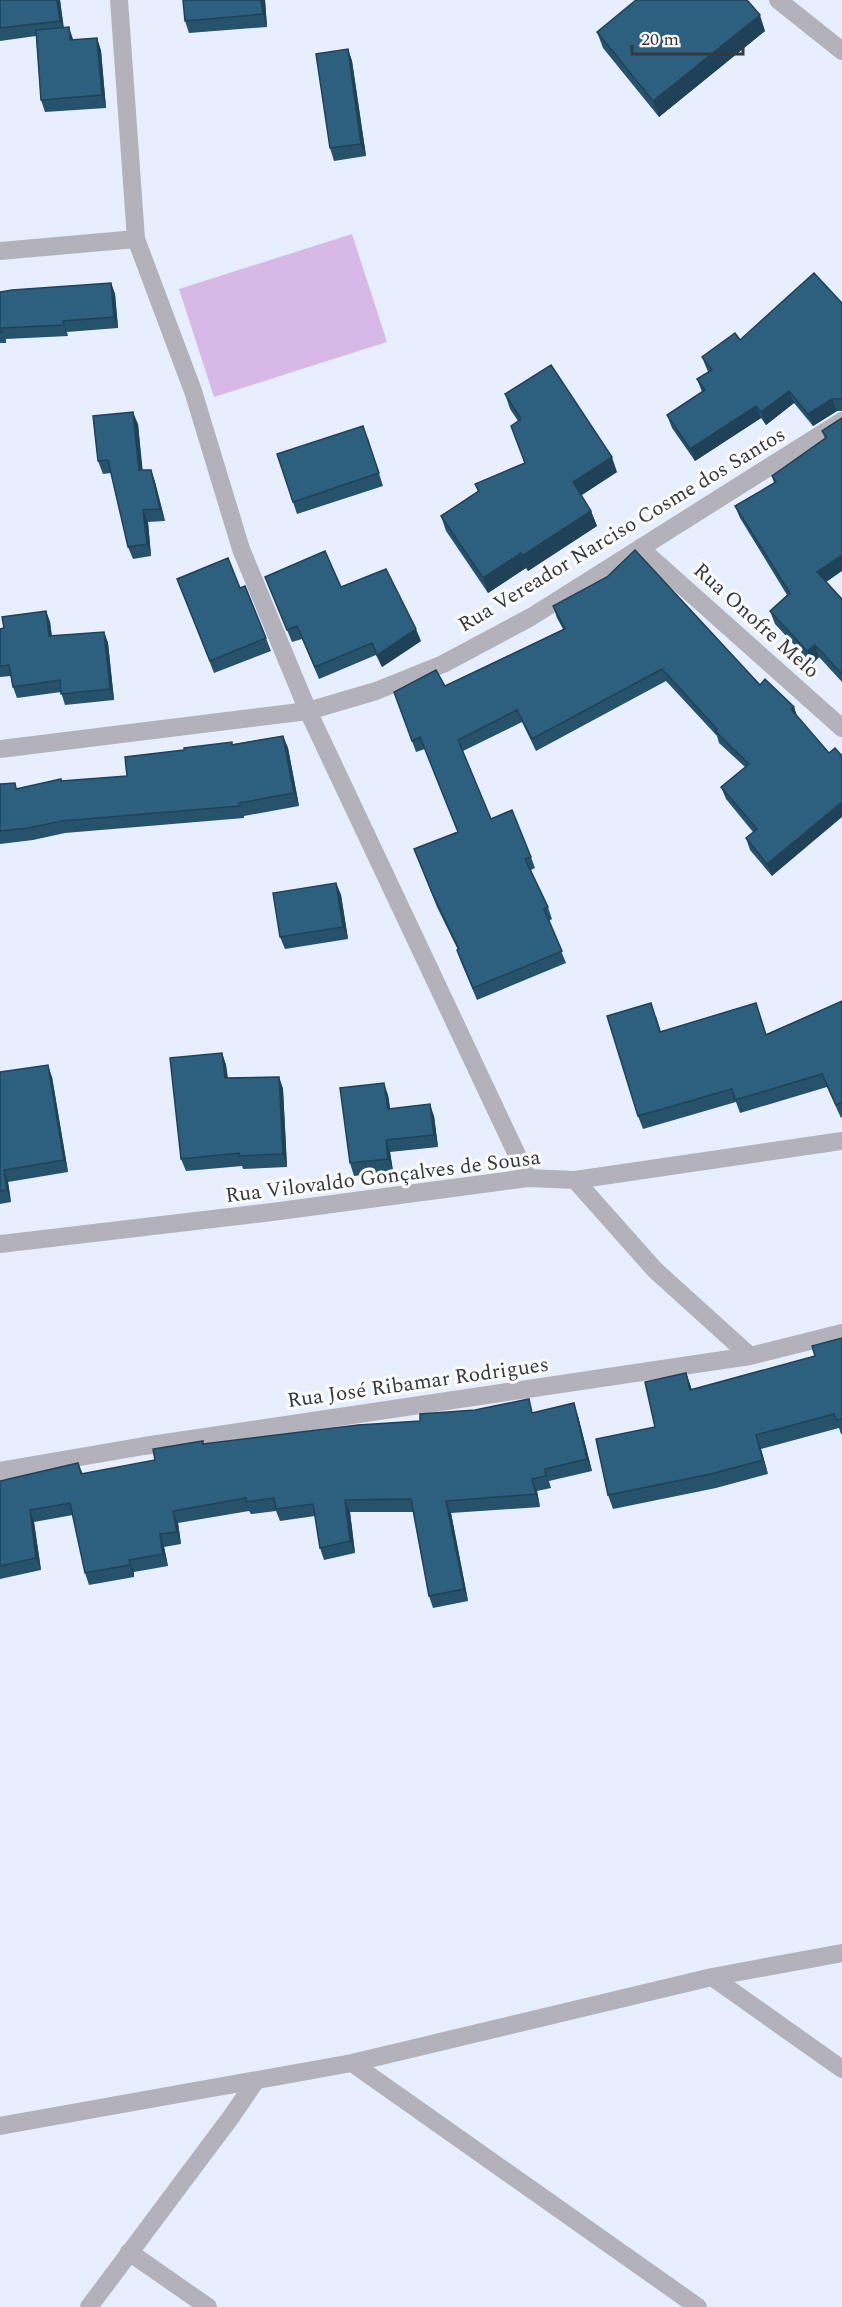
<svg xmlns="http://www.w3.org/2000/svg" width="842" height="2307" font-family="Spectral,serif">
<rect width="100%" height="100%" fill="#e7efff"/>
<path fill="#d7b8e6" d="M 352,234 L 387,342 L 214,397 L 179,289 Z"/>
<g fill="none" stroke-linecap="round" stroke-linejoin="round">
<path stroke="#b3b2bb" stroke-width="18" d="M 119,0 L 136,239 L 193,391 L 241,549 L 308,711 L 528,1178
M 778,0 L 842,51
M 0,251 L 136,239
M 640,548 L 842,728
M 0,749 L 308,711 L 376,691 L 443,664 L 531,617 L 842,421
M 575,1180 L 655,1270 L 750,1356
M 0,1244 L 272,1212 L 528,1178 L 575,1180 L 842,1141
M 0,1471 L 144,1446 L 750,1356 L 842,1333
M 712,1977 L 842,2069
M 352,2063 L 698,2307
M 0,2126 L 352,2063 L 712,1977 L 842,1953
M 129,2252 L 208,2307
M 89,2307 L 231,2117 L 255,2082"/>
</g>
<path fill="#27526c" d="M 0,0 L 60,0 L 64,28 L 73,40 L 97,38 L 101,51 L 106,108 L 45,112 L 41,100 L 36,36 L 0,41 Z
M 265,0 L 267,27 L 189,33 L 185,21 Z
M 635,0 L 747,0 L 765,31 L 659,117 L 603,48 L 597,32 L 636,1 Z
M 348,49 L 352,61 L 366,156 L 334,161 L 330,148 Z
M 111,283 L 115,294 L 118,328 L 67,332 L 68,336 L 6,339 L 6,343 L 0,343 L 0,292 Z
M 842,303 L 842,411 L 837,411 L 813,426 L 794,403 L 766,425 L 761,418 L 695,461 L 672,428 L 667,415 L 702,392 L 697,379 L 708,372 L 702,357 L 740,340 Z
M 505,394 L 617,472 L 581,495 L 591,511 L 597,526 L 528,571 L 526,568 L 488,593 L 446,531 L 441,516 L 478,492 L 475,484 L 524,463 L 518,421 L 510,409 Z
M 842,418 L 826,582 L 842,599 L 842,682 L 819,657 L 812,664 L 775,624 L 770,611 L 787,595 L 740,518 L 735,506 L 774,483 L 772,476 L 825,439 L 822,431 Z
M 138,424 L 142,470 L 151,470 L 155,482 L 165,521 L 148,522 L 151,556 L 133,559 L 128,547 L 111,473 L 103,474 L 98,461 Z
M 368,438 L 383,486 L 297,514 L 293,502 Z
M 265,577 L 341,587 L 421,641 L 382,667 L 376,655 L 319,679 L 302,639 L 292,642 Z
M 240,588 L 266,638 L 271,651 L 214,673 L 182,591 Z
M 553,606 L 760,685 L 794,707 L 797,717 L 772,876 L 750,850 L 746,838 L 753,832 L 726,799 L 721,787 L 745,767 L 719,743 L 717,736 L 666,681 L 536,751 L 522,722 L 463,751 L 491,819 L 531,857 L 535,868 L 531,870 L 548,907 L 552,919 L 549,921 L 566,963 L 477,1000 L 461,962 L 457,950 L 458,950 L 437,907 L 414,849 L 458,832 L 425,749 L 416,752 L 394,692 L 445,686 L 563,629 L 557,618 Z
M 46,611 L 50,622 L 52,636 L 104,632 L 108,643 L 114,700 L 65,705 L 61,692 L 17,698 L 13,687 L 11,676 L 0,677 L 0,629 L 4,628 Z
M 283,736 L 288,748 L 299,806 L 244,816 L 244,818 L 65,833 L 33,840 L 0,844 L 0,784 L 15,783 L 17,789 L 61,781 L 127,776 L 233,744 Z
M 336,883 L 341,895 L 348,939 L 285,949 L 280,937 Z
M 842,1001 L 842,1117 L 841,1118 L 827,1087 L 740,1113 L 736,1102 L 643,1129 L 638,1116 L 656,1016 L 661,1032 L 756,1003 L 766,1034 Z
M 222,1053 L 226,1065 L 228,1078 L 279,1077 L 283,1089 L 287,1167 L 243,1169 L 242,1166 L 186,1171 L 181,1159 Z
M 0,1076 L 52,1077 L 68,1172 L 8,1182 L 11,1202 L 0,1204 Z
M 388,1095 L 390,1108 L 434,1116 L 438,1147 L 390,1152 L 393,1171 L 354,1176 L 350,1163 Z
M 842,1338 L 842,1434 L 841,1434 L 839,1428 L 761,1449 L 768,1474 L 716,1488 L 613,1509 L 608,1495 L 655,1427 L 686,1373 L 692,1390 L 815,1356 Z
M 534,1412 L 578,1416 L 592,1471 L 549,1481 L 551,1488 L 537,1491 L 540,1507 L 451,1513 L 468,1601 L 433,1608 L 429,1596 L 413,1512 L 350,1512 L 355,1553 L 324,1560 L 320,1548 L 315,1516 L 280,1521 L 276,1511 L 251,1514 L 249,1511 L 178,1523 L 181,1544 L 164,1547 L 168,1566 L 134,1572 L 134,1577 L 89,1585 L 85,1573 L 73,1515 L 34,1522 L 41,1570 L 0,1579 L 0,1481 L 78,1463 L 83,1474 L 155,1460 L 204,1444 Z"/>
<path fill="#204258" d="M 57,0 L 60,0 L 64,33 L 60,21 Z
M 261,0 L 265,0 L 267,27 L 263,14 Z
M 760,15 L 765,31 L 659,117 L 653,101 Z
M 69,27 L 73,39 L 75,52 L 70,40 Z
M 97,38 L 101,51 L 106,108 L 102,95 Z
M 348,49 L 352,61 L 366,156 L 361,144 Z
M 111,283 L 115,294 L 118,328 L 114,317 Z
M 789,391 L 794,403 L 766,425 L 761,412 Z
M 832,399 L 837,411 L 813,426 L 808,414 Z
M 756,406 L 761,418 L 695,461 L 690,449 Z
M 133,412 L 138,424 L 144,483 L 139,470 Z
M 612,457 L 617,472 L 579,497 L 573,482 Z
M 151,470 L 155,482 L 165,521 L 160,509 Z
M 143,510 L 148,522 L 151,556 L 147,544 Z
M 591,511 L 597,526 L 528,571 L 522,556 Z
M 521,553 L 526,568 L 488,593 L 483,578 Z
M 842,555 L 842,571 L 822,585 L 817,572 Z
M 46,611 L 50,622 L 53,647 L 49,636 Z
M 416,629 L 421,641 L 382,667 L 377,655 Z
M 104,632 L 108,643 L 114,700 L 110,689 Z
M 815,645 L 819,657 L 812,664 L 807,651 Z
M 794,707 L 798,719 L 791,709 Z
M 283,736 L 288,748 L 299,806 L 294,793 Z
M 842,802 L 842,817 L 772,876 L 767,864 Z
M 336,883 L 341,895 L 348,939 L 343,927 Z
M 222,1053 L 226,1065 L 229,1091 L 225,1078 Z
M 48,1065 L 52,1077 L 68,1172 L 64,1160 Z
M 279,1077 L 283,1089 L 287,1167 L 283,1154 Z
M 384,1083 L 388,1095 L 392,1121 L 388,1109 Z
M 430,1104 L 434,1116 L 438,1147 L 434,1135 Z
M 386,1140 L 390,1152 L 393,1171 L 388,1159 Z
M 4,1170 L 8,1182 L 11,1202 L 7,1190 Z
M 686,1373 L 691,1387 L 695,1404 L 690,1390 Z
M 574,1403 L 578,1416 L 592,1471 L 587,1459 Z
M 756,1435 L 761,1449 L 768,1474 L 763,1460 Z
M 532,1479 L 537,1491 L 540,1507 L 536,1494 Z
M 345,1500 L 350,1512 L 355,1553 L 350,1541 Z
M 446,1501 L 451,1513 L 468,1601 L 464,1589 Z
M 30,1510 L 34,1522 L 41,1570 L 36,1558 Z
M 173,1511 L 178,1523 L 181,1544 L 177,1532 Z
M 160,1534 L 164,1547 L 168,1566 L 163,1554 Z
M 129,1560 L 134,1572 L 134,1577 L 130,1565 Z"/>
<path fill="#2d5f7e" stroke="#204258" stroke-width="1.5" d="M 0,0 L 57,0 L 60,21 L 0,28 Z
M 183,0 L 261,0 L 263,14 L 185,21 Z
M 636,0 L 747,0 L 760,15 L 653,101 L 597,32 Z
M 69,27 L 70,40 L 97,38 L 102,95 L 41,100 L 36,30 Z
M 348,49 L 361,144 L 330,148 L 316,54 Z
M 814,273 L 842,303 L 842,399 L 832,399 L 808,414 L 789,391 L 761,412 L 756,406 L 690,449 L 667,415 L 705,390 L 697,379 L 712,370 L 702,357 L 735,333 L 740,340 Z
M 111,283 L 114,317 L 63,321 L 64,325 L 2,328 L 2,332 L 0,332 L 0,292 L 12,290 Z
M 551,365 L 612,457 L 573,482 L 591,511 L 522,556 L 521,553 L 483,578 L 441,516 L 479,491 L 475,484 L 525,463 L 511,426 L 521,419 L 505,394 Z
M 133,412 L 139,470 L 151,470 L 160,509 L 143,510 L 147,544 L 128,547 L 108,460 L 98,461 L 93,416 Z
M 842,418 L 842,555 L 817,572 L 842,599 L 842,674 L 815,645 L 807,651 L 770,611 L 790,593 L 735,506 L 776,482 L 772,476 L 827,437 L 822,431 Z
M 363,426 L 379,473 L 293,502 L 277,454 Z
M 635,550 L 760,685 L 765,679 L 794,707 L 791,709 L 829,753 L 835,748 L 842,756 L 842,802 L 767,864 L 746,838 L 757,829 L 721,787 L 749,764 L 715,731 L 717,729 L 662,669 L 532,739 L 517,710 L 458,740 L 491,819 L 512,810 L 531,857 L 525,859 L 548,907 L 544,909 L 562,951 L 473,988 L 457,950 L 459,949 L 433,895 L 414,849 L 458,832 L 420,737 L 412,741 L 394,692 L 436,670 L 445,686 L 565,629 L 553,606 L 607,577 Z
M 325,551 L 341,587 L 386,569 L 416,629 L 377,655 L 372,643 L 315,667 L 297,626 L 287,630 L 265,577 Z
M 228,558 L 240,588 L 245,586 L 266,638 L 210,661 L 177,579 Z
M 46,611 L 49,636 L 104,632 L 110,689 L 61,694 L 60,680 L 13,687 L 9,665 L 0,666 L 0,629 L 4,628 L 2,617 Z
M 283,736 L 294,793 L 239,803 L 240,806 L 61,821 L 29,828 L 0,831 L 0,784 L 15,783 L 16,789 L 61,779 L 61,781 L 127,776 L 125,757 L 184,750 L 184,748 L 232,742 L 232,745 Z
M 336,883 L 343,927 L 280,937 L 273,893 Z
M 842,1001 L 842,1102 L 836,1105 L 822,1074 L 735,1100 L 732,1089 L 638,1116 L 607,1016 L 651,1003 L 660,1032 L 756,1003 L 766,1035 Z
M 222,1053 L 225,1078 L 279,1077 L 283,1154 L 239,1156 L 239,1153 L 181,1159 L 170,1058 Z
M 48,1065 L 64,1160 L 4,1170 L 7,1190 L 0,1191 L 0,1072 Z
M 384,1083 L 388,1109 L 430,1104 L 434,1135 L 386,1140 L 388,1159 L 350,1163 L 340,1088 Z
M 842,1338 L 842,1419 L 836,1420 L 834,1414 L 756,1435 L 763,1460 L 711,1474 L 608,1495 L 596,1439 L 655,1427 L 645,1382 L 686,1373 L 690,1390 L 815,1356 L 812,1346 Z
M 529,1399 L 532,1413 L 574,1403 L 587,1459 L 545,1469 L 546,1476 L 532,1479 L 536,1494 L 446,1501 L 464,1589 L 429,1596 L 411,1499 L 345,1500 L 350,1541 L 320,1548 L 313,1504 L 276,1509 L 274,1498 L 246,1502 L 246,1498 L 173,1511 L 177,1532 L 160,1534 L 163,1554 L 129,1560 L 130,1565 L 85,1573 L 70,1503 L 30,1510 L 36,1558 L 0,1566 L 0,1481 L 78,1463 L 81,1474 L 155,1460 L 153,1449 L 203,1441 L 203,1444 L 358,1425 L 420,1421 L 420,1414 L 475,1410 Z"/>
<g text-anchor="middle" dominant-baseline="central" stroke-width="6" stroke-linejoin="round" paint-order="stroke">
<g font-size="21" fill="#34383f" stroke="#fcfcfc">
<text transform="translate(622 530) rotate(-31)">Rua Vereador Narciso Cosme dos Santos</text>
<text transform="translate(756 621) rotate(42)">Rua Onofre Melo</text>
<text transform="translate(383 1177) rotate(-7)">Rua Vilovaldo Gonçalves de Sousa</text>
<text transform="translate(418 1383) rotate(-8)">Rua José Ribamar Rodrigues</text>
</g>
</g>
<path d="M632 45v9h111v-9" fill="none" stroke="#34383f" stroke-width="3"/>
<text x="641" y="45" font-size="18" fill="#34383f" stroke="#fcfcfc" stroke-width="4.5" paint-order="stroke">20 m</text>
</svg>
